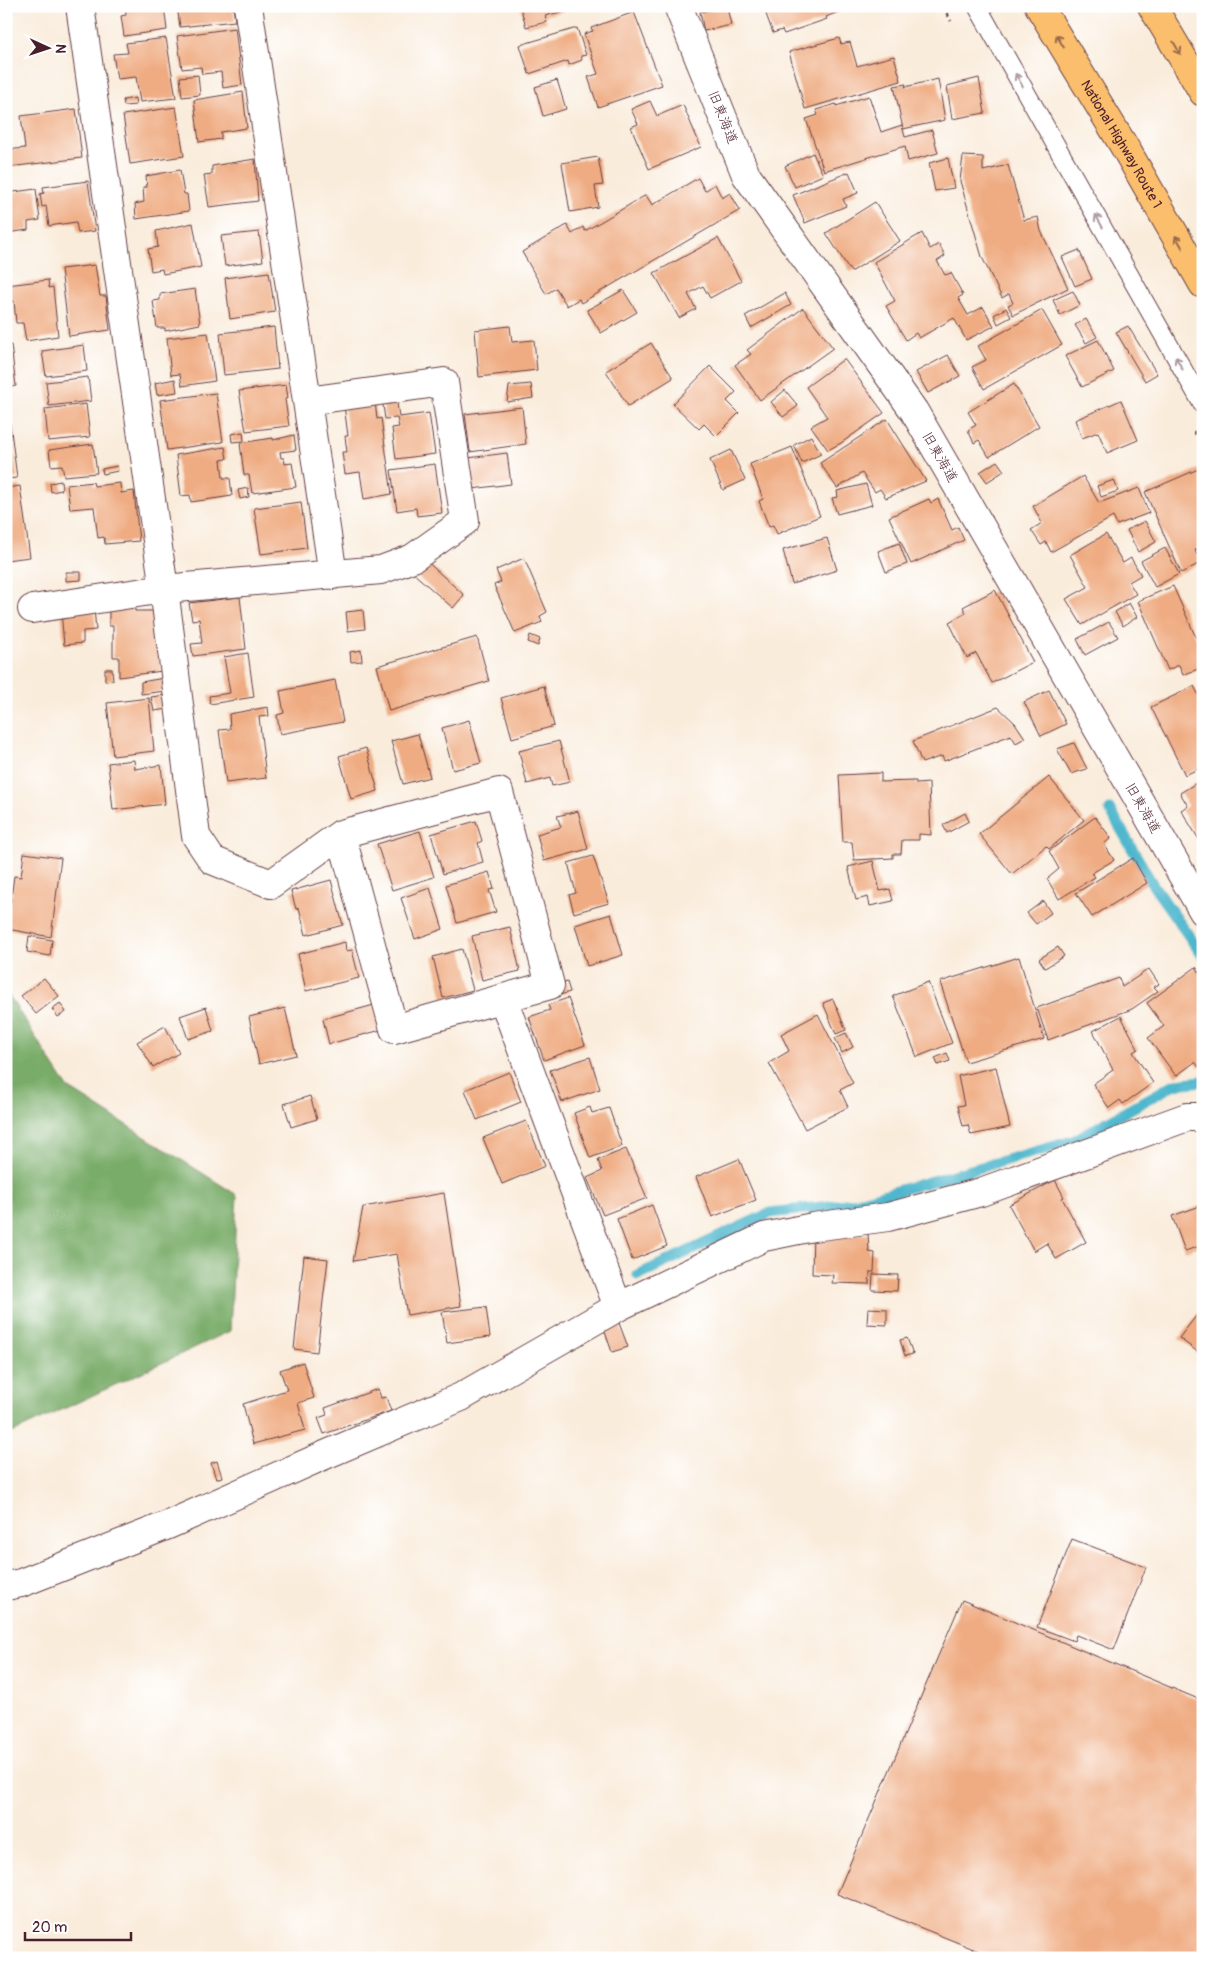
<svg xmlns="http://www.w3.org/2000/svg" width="1209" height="1964" font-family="Pangolin,'Klee One',sans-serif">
<rect width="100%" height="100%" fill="#fff"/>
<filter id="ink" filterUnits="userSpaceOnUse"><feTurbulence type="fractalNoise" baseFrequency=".02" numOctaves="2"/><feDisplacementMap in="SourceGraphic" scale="10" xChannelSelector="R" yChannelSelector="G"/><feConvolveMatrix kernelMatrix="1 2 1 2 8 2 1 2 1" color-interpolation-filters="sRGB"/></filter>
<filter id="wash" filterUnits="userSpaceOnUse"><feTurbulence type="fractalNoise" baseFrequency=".0096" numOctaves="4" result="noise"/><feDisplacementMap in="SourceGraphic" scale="20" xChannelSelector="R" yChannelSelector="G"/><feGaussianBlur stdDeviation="1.12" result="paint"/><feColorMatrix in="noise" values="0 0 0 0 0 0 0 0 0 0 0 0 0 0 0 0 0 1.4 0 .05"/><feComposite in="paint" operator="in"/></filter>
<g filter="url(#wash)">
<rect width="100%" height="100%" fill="#f9ecdb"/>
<path fill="#78ac68" stroke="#61664a" d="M 6,991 L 68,1088 L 237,1195 L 230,1331 L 6,1436 Z"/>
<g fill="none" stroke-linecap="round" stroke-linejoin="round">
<path stroke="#4fb7cd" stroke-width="11" d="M 1110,810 L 1153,885 L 1203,956
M 638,1275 L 770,1213 L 854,1203 L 1073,1141 L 1175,1084 L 1203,1081"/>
</g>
<g id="blocks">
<path fill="#efac82" d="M 125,6 L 164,6 L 167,30 L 124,36 L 121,16 L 126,15 Z
M 177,6 L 233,6 L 235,21 L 180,27 Z
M 520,6 L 580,6 L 580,7 L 545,16 L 547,22 L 526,27 Z
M 763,6 L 852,6 L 826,17 L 827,19 L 784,34 L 782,30 L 773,33 Z
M 727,7 L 731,25 L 704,31 L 700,12 Z
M 634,12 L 662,85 L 598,107 L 588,77 L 598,74 L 584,34 L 593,31 L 591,28 Z
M 235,28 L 242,85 L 223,88 L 221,72 L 202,74 L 201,67 L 182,69 L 177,36 Z
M 577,28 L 586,55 L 581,56 L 582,60 L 569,65 L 568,61 L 529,74 L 520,45 Z
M 166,38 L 176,98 L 140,102 L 136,77 L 117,79 L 113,54 L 128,53 L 126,43 Z
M 839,38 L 841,44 L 850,42 L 857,66 L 894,56 L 901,81 L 805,109 L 789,52 Z
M 198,75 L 200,95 L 182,97 L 180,77 Z
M 979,78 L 985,113 L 952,119 L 947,86 Z
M 938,79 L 945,120 L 903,129 L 894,86 L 906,84 L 905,87 Z
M 557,80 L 566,109 L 543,116 L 535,87 Z
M 243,92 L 247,128 L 221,132 L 221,139 L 199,142 L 194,100 Z
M 869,96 L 881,132 L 902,125 L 905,137 L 932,130 L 938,153 L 908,161 L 905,146 L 824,171 L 806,119 L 818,115 L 816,110 L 836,104 L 836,106 Z
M 135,98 L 136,105 L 124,106 L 123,100 Z
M 650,101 L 657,116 L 683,105 L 701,147 L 649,169 L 631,127 L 638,124 L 631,109 Z
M 176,107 L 184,156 L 130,164 L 123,115 Z
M 76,109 L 82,158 L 9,167 L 6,165 L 6,150 L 25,148 L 21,116 Z
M 813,153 L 823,175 L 795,187 L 785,166 Z
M 963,156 L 983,157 L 983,171 L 1008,165 L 1024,220 L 1038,217 L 1041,231 L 1068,288 L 1013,315 L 1008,305 L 1013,303 L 1009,294 L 1002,298 L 982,257 L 960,181 Z
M 598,157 L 603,185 L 595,186 L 598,207 L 570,212 L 562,163 Z
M 948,158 L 954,188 L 935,191 L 929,163 Z
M 255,159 L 258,201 L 209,207 L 204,175 L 212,174 L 212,166 Z
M 180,170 L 184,194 L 187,194 L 189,211 L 136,219 L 135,204 L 144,202 L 143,187 L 147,187 L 146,176 Z
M 849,172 L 858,193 L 843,199 L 846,206 L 805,223 L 793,195 Z
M 698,178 L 705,191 L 715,184 L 722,198 L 730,193 L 740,210 L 581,303 L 579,299 L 567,306 L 556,288 L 546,294 L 522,252 L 567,225 L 572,234 L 583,227 L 585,231 L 646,195 L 652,205 Z
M 88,181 L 95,231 L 78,233 L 76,222 L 49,226 L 46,206 L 42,207 L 40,194 L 44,193 L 43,187 Z
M 36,189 L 40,220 L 28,222 L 28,230 L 6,233 L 6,193 Z
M 875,202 L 900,241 L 851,272 L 826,233 Z
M 193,223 L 201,267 L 163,274 L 162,269 L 151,271 L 148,249 L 158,247 L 156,231 Z
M 259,232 L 263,261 L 225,266 L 221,236 Z
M 922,233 L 930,249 L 939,244 L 945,256 L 937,261 L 945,275 L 951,273 L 963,295 L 958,298 L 968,315 L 983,307 L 994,326 L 966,340 L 954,318 L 919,338 L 916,333 L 906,340 L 886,306 L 895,301 L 874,262 Z
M 718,238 L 741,281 L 710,298 L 703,286 L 688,294 L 696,309 L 679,318 L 654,273 Z
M 1079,250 L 1092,279 L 1075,286 L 1062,257 Z
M 95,265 L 100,296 L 106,296 L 110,330 L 69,336 L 61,269 Z
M 269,272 L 275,312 L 230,319 L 225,278 Z
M 48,280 L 49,288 L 53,287 L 58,336 L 26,341 L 23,323 L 16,323 L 14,301 L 8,301 L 7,285 Z
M 195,289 L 200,324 L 165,331 L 165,328 L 157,328 L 153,301 L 160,300 L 160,294 Z
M 623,290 L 637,312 L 601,333 L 587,310 Z
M 1073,291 L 1080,305 L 1060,315 L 1053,300 Z
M 785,293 L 791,305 L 751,328 L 745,316 Z
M 803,308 L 833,348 L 760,400 L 735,365 L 751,354 L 747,350 Z
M 1006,308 L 1011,317 L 998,324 L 994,315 Z
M 1042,310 L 1062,345 L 984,389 L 972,367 L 986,360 L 978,346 Z
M 1086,319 L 1097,337 L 1086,343 L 1075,325 Z
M 510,326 L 512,342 L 534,340 L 537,370 L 479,377 L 475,330 Z
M 1128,326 L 1157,374 L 1145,381 L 1116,332 Z
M 274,327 L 278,369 L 224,375 L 220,333 Z
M 208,333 L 215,381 L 182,386 L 180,374 L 171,375 L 167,338 Z
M 1098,340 L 1114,371 L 1082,387 L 1065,356 Z
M 651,343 L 673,378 L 628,406 L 606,371 Z
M 11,345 L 16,386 L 6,388 L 6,346 Z
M 84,345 L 87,371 L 46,376 L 42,351 Z
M 948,355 L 960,376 L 928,393 L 916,372 Z
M 844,359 L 884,413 L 841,443 L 828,450 L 811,426 L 827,417 L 806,387 Z
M 710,366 L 736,392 L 727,401 L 739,413 L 716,436 L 704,424 L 699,429 L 673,404 Z
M 88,377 L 91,401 L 49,406 L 46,382 Z
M 175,379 L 177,392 L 157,395 L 155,383 Z
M 531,384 L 533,398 L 507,402 L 509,386 Z
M 1014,384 L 1039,426 L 989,457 L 979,440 L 974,443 L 968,430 L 976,425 L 968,412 Z
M 286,385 L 288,398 L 285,399 L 289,426 L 246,431 L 239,391 Z
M 785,390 L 798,406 L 783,417 L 771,402 Z
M 216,393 L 223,442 L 167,450 L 160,400 Z
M 396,396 L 399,417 L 429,413 L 435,454 L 396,459 L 392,428 L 399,427 L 397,418 L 385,419 L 382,398 Z
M 1121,400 L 1138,440 L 1107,453 L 1098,432 L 1082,438 L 1075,420 Z
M 375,401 L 377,419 L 381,418 L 392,494 L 364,499 L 360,472 L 345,474 L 342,452 L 347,452 L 345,436 L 348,436 L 344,405 Z
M 86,404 L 90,437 L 48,441 L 45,409 Z
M 6,407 L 8,407 L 17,478 L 6,479 Z
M 522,407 L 526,444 L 470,452 L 465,414 Z
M 887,419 L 926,481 L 886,498 L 880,489 L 875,492 L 862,473 L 837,488 L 820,463 Z
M 243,432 L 244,441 L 232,442 L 231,434 Z
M 294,435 L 296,450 L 280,452 L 281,458 L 284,458 L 285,464 L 292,463 L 296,487 L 252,493 L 249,475 L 244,475 L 240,443 L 273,438 L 273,440 Z
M 811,436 L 821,454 L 802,463 L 794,445 Z
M 93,444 L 97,473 L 64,476 L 62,465 L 51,466 L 49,450 Z
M 225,447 L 227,459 L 221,460 L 223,478 L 230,478 L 232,496 L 191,502 L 190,495 L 181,496 L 176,455 Z
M 792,447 L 820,516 L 777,534 L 773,525 L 769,527 L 759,501 L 763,499 L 750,464 Z
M 731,450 L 745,480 L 723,490 L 710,460 Z
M 507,453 L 511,484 L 472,489 L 468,458 Z
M 997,461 L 1004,471 L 987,482 L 980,472 Z
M 435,464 L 442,513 L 417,516 L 416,508 L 397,511 L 391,470 Z
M 117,466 L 118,471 L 103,474 L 102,469 Z
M 1203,467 L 1203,546 L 1195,550 L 1200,563 L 1181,573 L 1145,492 Z
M 1083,476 L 1099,503 L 1139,488 L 1149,513 L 1117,525 L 1113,517 L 1051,552 L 1046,542 L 1041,545 L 1031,530 L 1042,523 L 1033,506 Z
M 1114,480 L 1118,491 L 1101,497 L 1097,486 Z
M 61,481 L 62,490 L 51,492 L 50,483 Z
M 93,482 L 94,486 L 120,483 L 121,493 L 134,491 L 139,541 L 105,544 L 104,537 L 98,538 L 94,507 L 70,509 L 67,485 Z
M 866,484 L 872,505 L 837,514 L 832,498 L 838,497 L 837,491 Z
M 20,486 L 30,557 L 6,560 L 6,488 Z
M 248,488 L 249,497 L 240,499 L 238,490 Z
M 929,499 L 931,503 L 938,499 L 952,530 L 958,527 L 964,540 L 911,564 L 889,517 Z
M 301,502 L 307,548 L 261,554 L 254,508 Z
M 1145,521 L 1156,542 L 1138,552 L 1127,530 Z
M 1106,534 L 1123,563 L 1131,558 L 1141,575 L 1129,582 L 1136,594 L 1082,625 L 1066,599 L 1088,587 L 1070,555 Z
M 827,538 L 837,570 L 792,584 L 783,550 Z
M 899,543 L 907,564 L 886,572 L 878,551 Z
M 1165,548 L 1179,574 L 1155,587 L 1141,561 Z
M 524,558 L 547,612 L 540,616 L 542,622 L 515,633 L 494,585 L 501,582 L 496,570 Z
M 424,559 L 464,595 L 453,608 L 412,572 Z
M 66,572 L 81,572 L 81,580 L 66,581 Z
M 1173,586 L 1203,653 L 1203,667 L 1183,675 L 1179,665 L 1168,670 L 1138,601 Z
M 995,590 L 1033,662 L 992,683 L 976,653 L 967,658 L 949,622 L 966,613 L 963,607 Z
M 240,597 L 246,649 L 193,656 L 191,644 L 202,643 L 199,619 L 192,620 L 189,603 Z
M 134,601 L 135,611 L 153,611 L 162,671 L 119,677 L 119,657 L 113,657 L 113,626 L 109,626 L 109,605 Z
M 1129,603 L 1137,617 L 1123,626 L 1115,612 Z
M 94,608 L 96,630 L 83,631 L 83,643 L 64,645 L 61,611 Z
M 363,610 L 365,629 L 348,631 L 346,612 Z
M 1109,622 L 1118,637 L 1085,655 L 1077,639 Z
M 530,635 L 540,639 L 538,646 L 528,642 Z
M 477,637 L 489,681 L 389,711 L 377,666 Z
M 361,650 L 362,661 L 351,662 L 350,652 Z
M 248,653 L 254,697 L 210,704 L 209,696 L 230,693 L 224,657 Z
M 105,669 L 112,669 L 113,680 L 105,681 Z
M 164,678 L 166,691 L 141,694 L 141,682 Z
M 335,680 L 343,722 L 280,734 L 277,715 L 284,713 L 280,691 Z
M 544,686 L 554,726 L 512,738 L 501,698 Z
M 1194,686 L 1203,704 L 1203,767 L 1185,775 L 1151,707 Z
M 1049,690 L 1066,724 L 1041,736 L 1024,702 Z
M 166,695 L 167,709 L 154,711 L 151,697 Z
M 149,698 L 154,751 L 113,756 L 107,703 Z
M 268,707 L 269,716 L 259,717 L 266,778 L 226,783 L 219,730 L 230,729 L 229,714 Z
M 998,707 L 1015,723 L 1025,738 L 1016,743 L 1011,735 L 944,761 L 942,756 L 922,763 L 913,741 Z
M 469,720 L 481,763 L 453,770 L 442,728 Z
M 418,734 L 430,777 L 403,784 L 391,741 Z
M 559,741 L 570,782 L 552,786 L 550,778 L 527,784 L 519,751 Z
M 1074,743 L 1087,769 L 1071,774 L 1057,749 Z
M 366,748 L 378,791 L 351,799 L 339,756 Z
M 134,760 L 135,769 L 161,765 L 165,804 L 113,810 L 108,763 Z
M 881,773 L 881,782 L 916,781 L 916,784 L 929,783 L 931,835 L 919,834 L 919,840 L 902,840 L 901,854 L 893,854 L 893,858 L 854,860 L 852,842 L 843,842 L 839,775 Z
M 1049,777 L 1084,820 L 1049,849 L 1046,846 L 1012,874 L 979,834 Z
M 1203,779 L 1203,846 L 1181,810 L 1188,806 L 1180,793 Z
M 578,811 L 588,849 L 544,861 L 537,834 L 561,827 L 557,816 Z
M 965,813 L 969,821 L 947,833 L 943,825 Z
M 1095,817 L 1111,838 L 1104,844 L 1114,860 L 1092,873 L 1095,877 L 1059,899 L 1047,879 L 1059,869 L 1049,851 Z
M 476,821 L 482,841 L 478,843 L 483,862 L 443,874 L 431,834 Z
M 420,831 L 434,877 L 392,890 L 377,844 Z
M 24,853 L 61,858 L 51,937 L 7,929 L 14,876 L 21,877 Z
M 593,856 L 609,903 L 574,913 L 569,895 L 576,893 L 568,863 Z
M 1133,858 L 1147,883 L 1092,917 L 1076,893 Z
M 873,861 L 880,891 L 890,889 L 893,901 L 870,906 L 868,897 L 856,900 L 848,867 Z
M 489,872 L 494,889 L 489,890 L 496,912 L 457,923 L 446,885 Z
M 331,880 L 343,925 L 306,935 L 299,908 L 296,909 L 291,891 Z
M 430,888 L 443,929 L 415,939 L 401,898 Z
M 1043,901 L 1051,913 L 1036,924 L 1027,913 Z
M 611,914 L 623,955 L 587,966 L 575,925 Z
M 510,927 L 520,971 L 482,980 L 472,936 Z
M 29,936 L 52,940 L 50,956 L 27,952 Z
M 345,942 L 346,951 L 352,950 L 359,978 L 306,991 L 298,954 Z
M 1058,947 L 1064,956 L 1045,968 L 1039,959 Z
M 462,949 L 473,990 L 443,998 L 433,957 Z
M 1019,957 L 1044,1039 L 966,1062 L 940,982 Z
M 1196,967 L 1203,977 L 1203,1064 L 1199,1067 L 1195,1062 L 1176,1076 L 1148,1038 L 1164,1026 L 1147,1003 Z
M 1149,969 L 1159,984 L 1154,987 L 1158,991 L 1132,1009 L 1048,1040 L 1037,1008 L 1119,978 L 1122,987 Z
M 44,978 L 59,996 L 36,1014 L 21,996 Z
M 567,982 L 570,992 L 560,995 L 556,986 Z
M 928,982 L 952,1043 L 917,1057 L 893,996 Z
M 568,998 L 585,1045 L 544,1060 L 529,1017 L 550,1010 L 548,1005 Z
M 833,999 L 846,1030 L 836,1034 L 823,1003 Z
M 60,1003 L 66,1012 L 58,1017 L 52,1009 Z
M 374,1005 L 381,1030 L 329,1044 L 323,1019 Z
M 206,1007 L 213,1031 L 188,1039 L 180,1016 Z
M 285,1008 L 296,1055 L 259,1064 L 249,1017 Z
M 818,1014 L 853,1083 L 840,1090 L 848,1107 L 805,1129 L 769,1063 L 789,1051 L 781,1034 Z
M 1121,1016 L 1138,1049 L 1133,1052 L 1153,1083 L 1123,1104 L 1120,1100 L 1109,1108 L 1093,1084 L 1113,1070 L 1093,1031 Z
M 165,1026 L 179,1053 L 153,1067 L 137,1042 Z
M 846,1033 L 853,1047 L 842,1053 L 835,1038 Z
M 947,1053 L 950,1061 L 938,1065 L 935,1058 Z
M 590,1057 L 600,1089 L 562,1102 L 550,1070 Z
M 996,1067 L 1010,1127 L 971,1135 L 968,1125 L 963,1126 L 958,1106 L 964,1105 L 958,1076 Z
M 509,1072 L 521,1102 L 477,1120 L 465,1090 Z
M 310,1096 L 317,1119 L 291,1127 L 284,1104 Z
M 590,1107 L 592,1113 L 609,1108 L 622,1146 L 590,1158 L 574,1113 Z
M 526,1121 L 545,1166 L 502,1184 L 483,1138 Z
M 626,1149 L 647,1198 L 603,1215 L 587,1178 L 602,1171 L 598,1160 Z
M 739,1159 L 756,1200 L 712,1217 L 696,1177 Z
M 1055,1180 L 1064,1197 L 1062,1198 L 1086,1242 L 1056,1259 L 1047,1243 L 1034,1251 L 1009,1205 Z
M 444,1193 L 461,1306 L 407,1315 L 397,1254 L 353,1261 L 363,1207 Z
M 652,1205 L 667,1246 L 632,1260 L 617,1219 Z
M 1203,1205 L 1203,1245 L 1185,1251 L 1172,1216 Z
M 813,1233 L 868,1234 L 869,1252 L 875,1253 L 874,1272 L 870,1272 L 869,1284 L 832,1283 L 833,1275 L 812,1274 Z
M 304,1256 L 328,1259 L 317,1352 L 294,1349 Z
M 873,1274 L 898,1275 L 897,1291 L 872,1290 Z
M 486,1307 L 490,1337 L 447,1343 L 442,1312 Z
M 1203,1307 L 1203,1356 L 1179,1338 Z
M 868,1308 L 887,1309 L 887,1325 L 867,1324 Z
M 619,1323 L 628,1347 L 612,1352 L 604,1329 Z
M 907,1338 L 913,1354 L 905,1356 L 900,1340 Z
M 303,1362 L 314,1398 L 298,1403 L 305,1430 L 253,1444 L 243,1404 L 287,1390 L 280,1370 Z
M 378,1389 L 381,1398 L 386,1397 L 391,1411 L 324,1434 L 318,1418 L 327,1415 L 325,1408 Z
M 217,1461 L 222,1477 L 216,1479 L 211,1463 Z
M 1072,1539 L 1146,1567 L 1114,1650 L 1076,1635 L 1074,1641 L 1037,1627 Z
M 962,1600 L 1203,1701 L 1203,1958 L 996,1958 L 837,1894 Z"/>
</g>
</g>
<g filter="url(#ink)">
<use href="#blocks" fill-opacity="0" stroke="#643e45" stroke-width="1"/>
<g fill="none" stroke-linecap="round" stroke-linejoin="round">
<g stroke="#643e45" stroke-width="20">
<path id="lane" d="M 977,6 L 1203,405"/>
</g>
<g stroke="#643e45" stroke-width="30">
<path id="street" d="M 80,6 L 164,589 L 196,836 L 212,860 L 271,884 L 341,834 L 499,792 L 550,985 L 394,1029 L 341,834
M 248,6 L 333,575
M 678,6 L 746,175 L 914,411 L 1203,911
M 32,609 L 164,589 L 381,570 L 413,558 L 465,521 L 444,382 L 307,401
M 503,999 L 618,1307
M 6,1586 L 21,1583 L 168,1525 L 325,1455 L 461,1397 L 618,1307 L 764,1237 L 813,1227 L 888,1217 L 981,1192 L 1187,1117 L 1203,1117"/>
</g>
<g stroke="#643e45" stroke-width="30">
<g id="highway">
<path id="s1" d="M 1039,6 L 1127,151 L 1203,284"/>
<path d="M 1152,6 L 1203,92"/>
</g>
</g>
<path stroke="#643e45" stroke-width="3" stroke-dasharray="4 4" stroke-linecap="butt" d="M 943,6 L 951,21
M 1194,431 L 1203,445"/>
<use href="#lane" stroke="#fff" stroke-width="18"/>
<use href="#street" stroke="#fff" stroke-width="28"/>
<use href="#highway" stroke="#fabe6d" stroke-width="28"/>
</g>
<defs><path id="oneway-shaft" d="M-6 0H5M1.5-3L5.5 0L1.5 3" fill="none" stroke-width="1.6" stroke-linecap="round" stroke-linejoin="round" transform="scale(1.25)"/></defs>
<g stroke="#996749">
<use href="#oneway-shaft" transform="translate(1060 41) rotate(-121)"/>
<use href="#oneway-shaft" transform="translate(1177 48) rotate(60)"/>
<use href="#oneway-shaft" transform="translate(1179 242) rotate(-120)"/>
</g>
<g stroke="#ae9aa0">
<use href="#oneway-shaft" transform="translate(1019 80) rotate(-119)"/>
<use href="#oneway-shaft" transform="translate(1099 221) rotate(-119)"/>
<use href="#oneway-shaft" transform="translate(1179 363) rotate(-119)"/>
</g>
</g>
<g text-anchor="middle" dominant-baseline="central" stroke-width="5" stroke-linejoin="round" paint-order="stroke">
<g font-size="14" fill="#4a1f2b" stroke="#fff">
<text transform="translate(723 117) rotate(68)">旧東海道</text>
<text stroke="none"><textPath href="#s1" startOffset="161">National Highway Route 1</textPath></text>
<text transform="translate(940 457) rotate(60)">旧東海道</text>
<text transform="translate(1143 808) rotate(60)">旧東海道</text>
</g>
</g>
<rect width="1209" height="1964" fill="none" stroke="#fff" stroke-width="25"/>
<g transform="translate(48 48) rotate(93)" stroke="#ffffff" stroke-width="4" paint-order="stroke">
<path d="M0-4L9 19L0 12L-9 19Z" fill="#4a1f2b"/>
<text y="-8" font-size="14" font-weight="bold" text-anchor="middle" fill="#4a1f2b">N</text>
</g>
<path d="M25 1932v8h106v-8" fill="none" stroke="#4a1f2b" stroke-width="2.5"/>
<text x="32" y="1932" font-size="15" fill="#4a1f2b" stroke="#ffffff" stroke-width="4" paint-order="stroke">20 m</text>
</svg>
